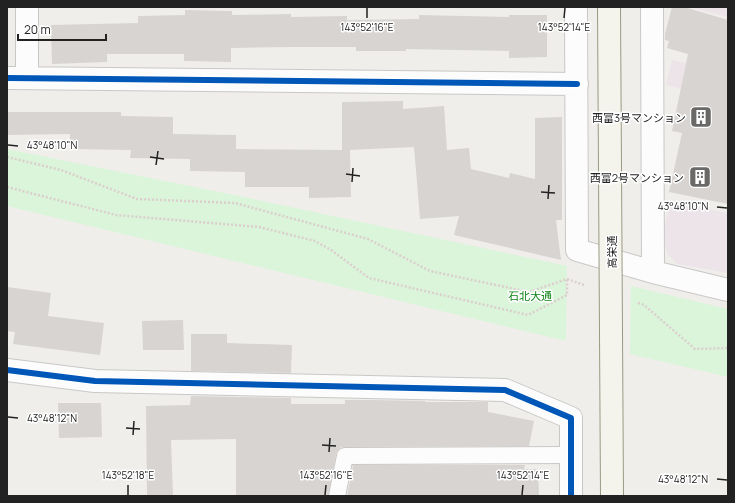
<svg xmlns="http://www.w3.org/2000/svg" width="735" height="503" font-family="Manrope,'Noto Sans JP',sans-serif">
<rect width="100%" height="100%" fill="#f0eeeb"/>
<path fill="#ede4e9" d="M 688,7 L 728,7 L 728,17 Z
M 672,60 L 728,73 L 728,100 L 666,85 Z
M 670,202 L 728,213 L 728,273 L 677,264 L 667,253 L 663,235 Z"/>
<path fill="#daf5da" d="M 7,149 L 244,197 L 567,266 L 566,341 L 7,206 Z
M 631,286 L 728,309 L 728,377 L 630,354 Z"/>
<path fill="#d7d4d2" d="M 672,7 L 684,7 L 728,20 L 728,204 L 669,192 L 682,133 L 672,131 L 688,54 L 667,48 L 669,41 L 665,40 L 665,34 Z
M 185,10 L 232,11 L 232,15 L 291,14 L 291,17 L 347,16 L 347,20 L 419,19 L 419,15 L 509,17 L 509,15 L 547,15 L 547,57 L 509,58 L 509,51 L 406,49 L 406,51 L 356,51 L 356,47 L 291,47 L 231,48 L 231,62 L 184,61 L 184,54 L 107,54 L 107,62 L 52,64 L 51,25 L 138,23 L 138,16 L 185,15 Z
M 403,101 L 403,109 L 444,106 L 447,150 L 469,148 L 471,169 L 509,178 L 510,173 L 535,179 L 535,118 L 562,117 L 562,220 L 556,220 L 561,260 L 454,235 L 459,216 L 420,219 L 414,147 L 348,150 L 350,150 L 351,197 L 309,198 L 309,187 L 245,187 L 245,172 L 190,171 L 190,159 L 130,158 L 131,150 L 70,149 L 70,134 L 7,135 L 7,112 L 121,112 L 121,116 L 173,117 L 173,134 L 236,135 L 236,149 L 342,150 L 342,102 Z
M 7,287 L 51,293 L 48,316 L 104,323 L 100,355 L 13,344 L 15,332 L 7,331 Z
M 183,320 L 184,350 L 143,350 L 142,321 Z
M 191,334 L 227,334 L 227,343 L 292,345 L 291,373 L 191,371 Z
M 191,396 L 291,398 L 291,404 L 345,404 L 345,400 L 373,400 L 425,401 L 425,402 L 488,402 L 488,412 L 534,421 L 529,446 L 341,447 L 338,450 L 336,454 L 328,496 L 236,496 L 236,439 L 171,440 L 173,496 L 147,496 L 146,406 L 190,405 Z
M 58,403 L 101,403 L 102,437 L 59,438 Z
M 353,465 L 525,465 L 524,469 L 538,469 L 539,496 L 347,496 Z"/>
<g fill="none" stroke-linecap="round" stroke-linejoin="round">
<g stroke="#c9c8c7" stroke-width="18">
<path id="lane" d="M 337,496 L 345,456 L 571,455"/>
</g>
<g stroke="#c9c8c7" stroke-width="24">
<path id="street" d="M 27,7 L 27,78
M 576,7 L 577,250 L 653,272 L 728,290
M 652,7 L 653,272
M 7,78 L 577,84
M 7,370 L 95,381 L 505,390 L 571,418 L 571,496"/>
</g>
<path stroke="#dccecd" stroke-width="2.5" stroke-dasharray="2 2" stroke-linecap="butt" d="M 7,157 L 61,170 L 137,199 L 235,203 L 368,239 L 430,271 L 529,292 L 567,279 L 584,285
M 7,187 L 116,215 L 259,227 L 315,241 L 331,250 L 369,278 L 528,315 L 567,295 L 567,279
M 638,303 L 644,305 L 695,349 L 728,348"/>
<use href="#lane" stroke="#fdfcfc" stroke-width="16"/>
<use href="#street" stroke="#fdfcfc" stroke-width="22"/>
<g stroke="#999a82" stroke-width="24" stroke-linecap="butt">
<path id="secondary-bridge" d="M 609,7 L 612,496"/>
</g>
<use href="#secondary-bridge" stroke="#f4f4ed" stroke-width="22"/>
<g stroke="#fff" stroke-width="8">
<path id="cycleway" d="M 7,78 L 577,84
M 7,370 L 95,381 L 505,390 L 571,418 L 571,496"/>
</g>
<use href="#cycleway" stroke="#0057b8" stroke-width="6"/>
</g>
<path fill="none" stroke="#222" stroke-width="1.5" d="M 367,18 L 367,8M 564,18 L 565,8M 8,145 L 18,146M 150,157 L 164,159M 156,165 L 158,151M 346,174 L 360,176M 352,182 L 353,168M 541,192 L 555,193M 548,199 L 549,185M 717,207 L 727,208M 8,417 L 18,418M 126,428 L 140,429M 133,435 L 134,421M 322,445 L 336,446M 329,452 L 330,438M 717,479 L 727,480M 128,495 L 128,485M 325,495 L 326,485M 522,495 L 523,485"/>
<defs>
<g id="building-square" transform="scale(1.15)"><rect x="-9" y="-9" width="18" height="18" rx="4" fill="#6a6968" stroke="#fff"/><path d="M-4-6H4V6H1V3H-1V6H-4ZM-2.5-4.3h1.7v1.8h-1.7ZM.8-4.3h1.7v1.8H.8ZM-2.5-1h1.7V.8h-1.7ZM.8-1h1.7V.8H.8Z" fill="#fff"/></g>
</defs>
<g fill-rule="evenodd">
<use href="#building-square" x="701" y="117"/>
<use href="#building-square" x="700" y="177"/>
</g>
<g text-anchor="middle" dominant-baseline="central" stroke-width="3" stroke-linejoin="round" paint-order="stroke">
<g font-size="11" fill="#222" stroke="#fff" text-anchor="end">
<text x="686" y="117">西富3号マンション</text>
<text x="684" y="177">西富2号マンション</text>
</g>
<g font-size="11" fill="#222" stroke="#fff">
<text transform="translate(611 252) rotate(-90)">高栄通</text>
</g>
<g font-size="11" fill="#0c8416" stroke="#fff">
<text x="530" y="295">石北大通</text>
</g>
</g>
<g font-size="10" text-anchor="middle" fill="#222" stroke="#fff" stroke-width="3" stroke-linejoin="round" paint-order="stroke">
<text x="367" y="31">143°52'16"E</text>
<text x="564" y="31">143°52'14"E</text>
<text x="52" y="149">43°48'10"N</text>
<text x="683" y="210">43°48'10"N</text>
<text x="52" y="422">43°48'12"N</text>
<text x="128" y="479">143°52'18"E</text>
<text x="326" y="479">143°52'16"E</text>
<text x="523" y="479">143°52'14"E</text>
<text x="683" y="483">43°48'12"N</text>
</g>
<rect width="735" height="503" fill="none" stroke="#222222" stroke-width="16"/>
<path d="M18 34v6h88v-6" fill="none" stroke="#222222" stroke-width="2"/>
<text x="24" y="34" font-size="12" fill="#222222" stroke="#ffffff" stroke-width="3" paint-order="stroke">20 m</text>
</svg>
